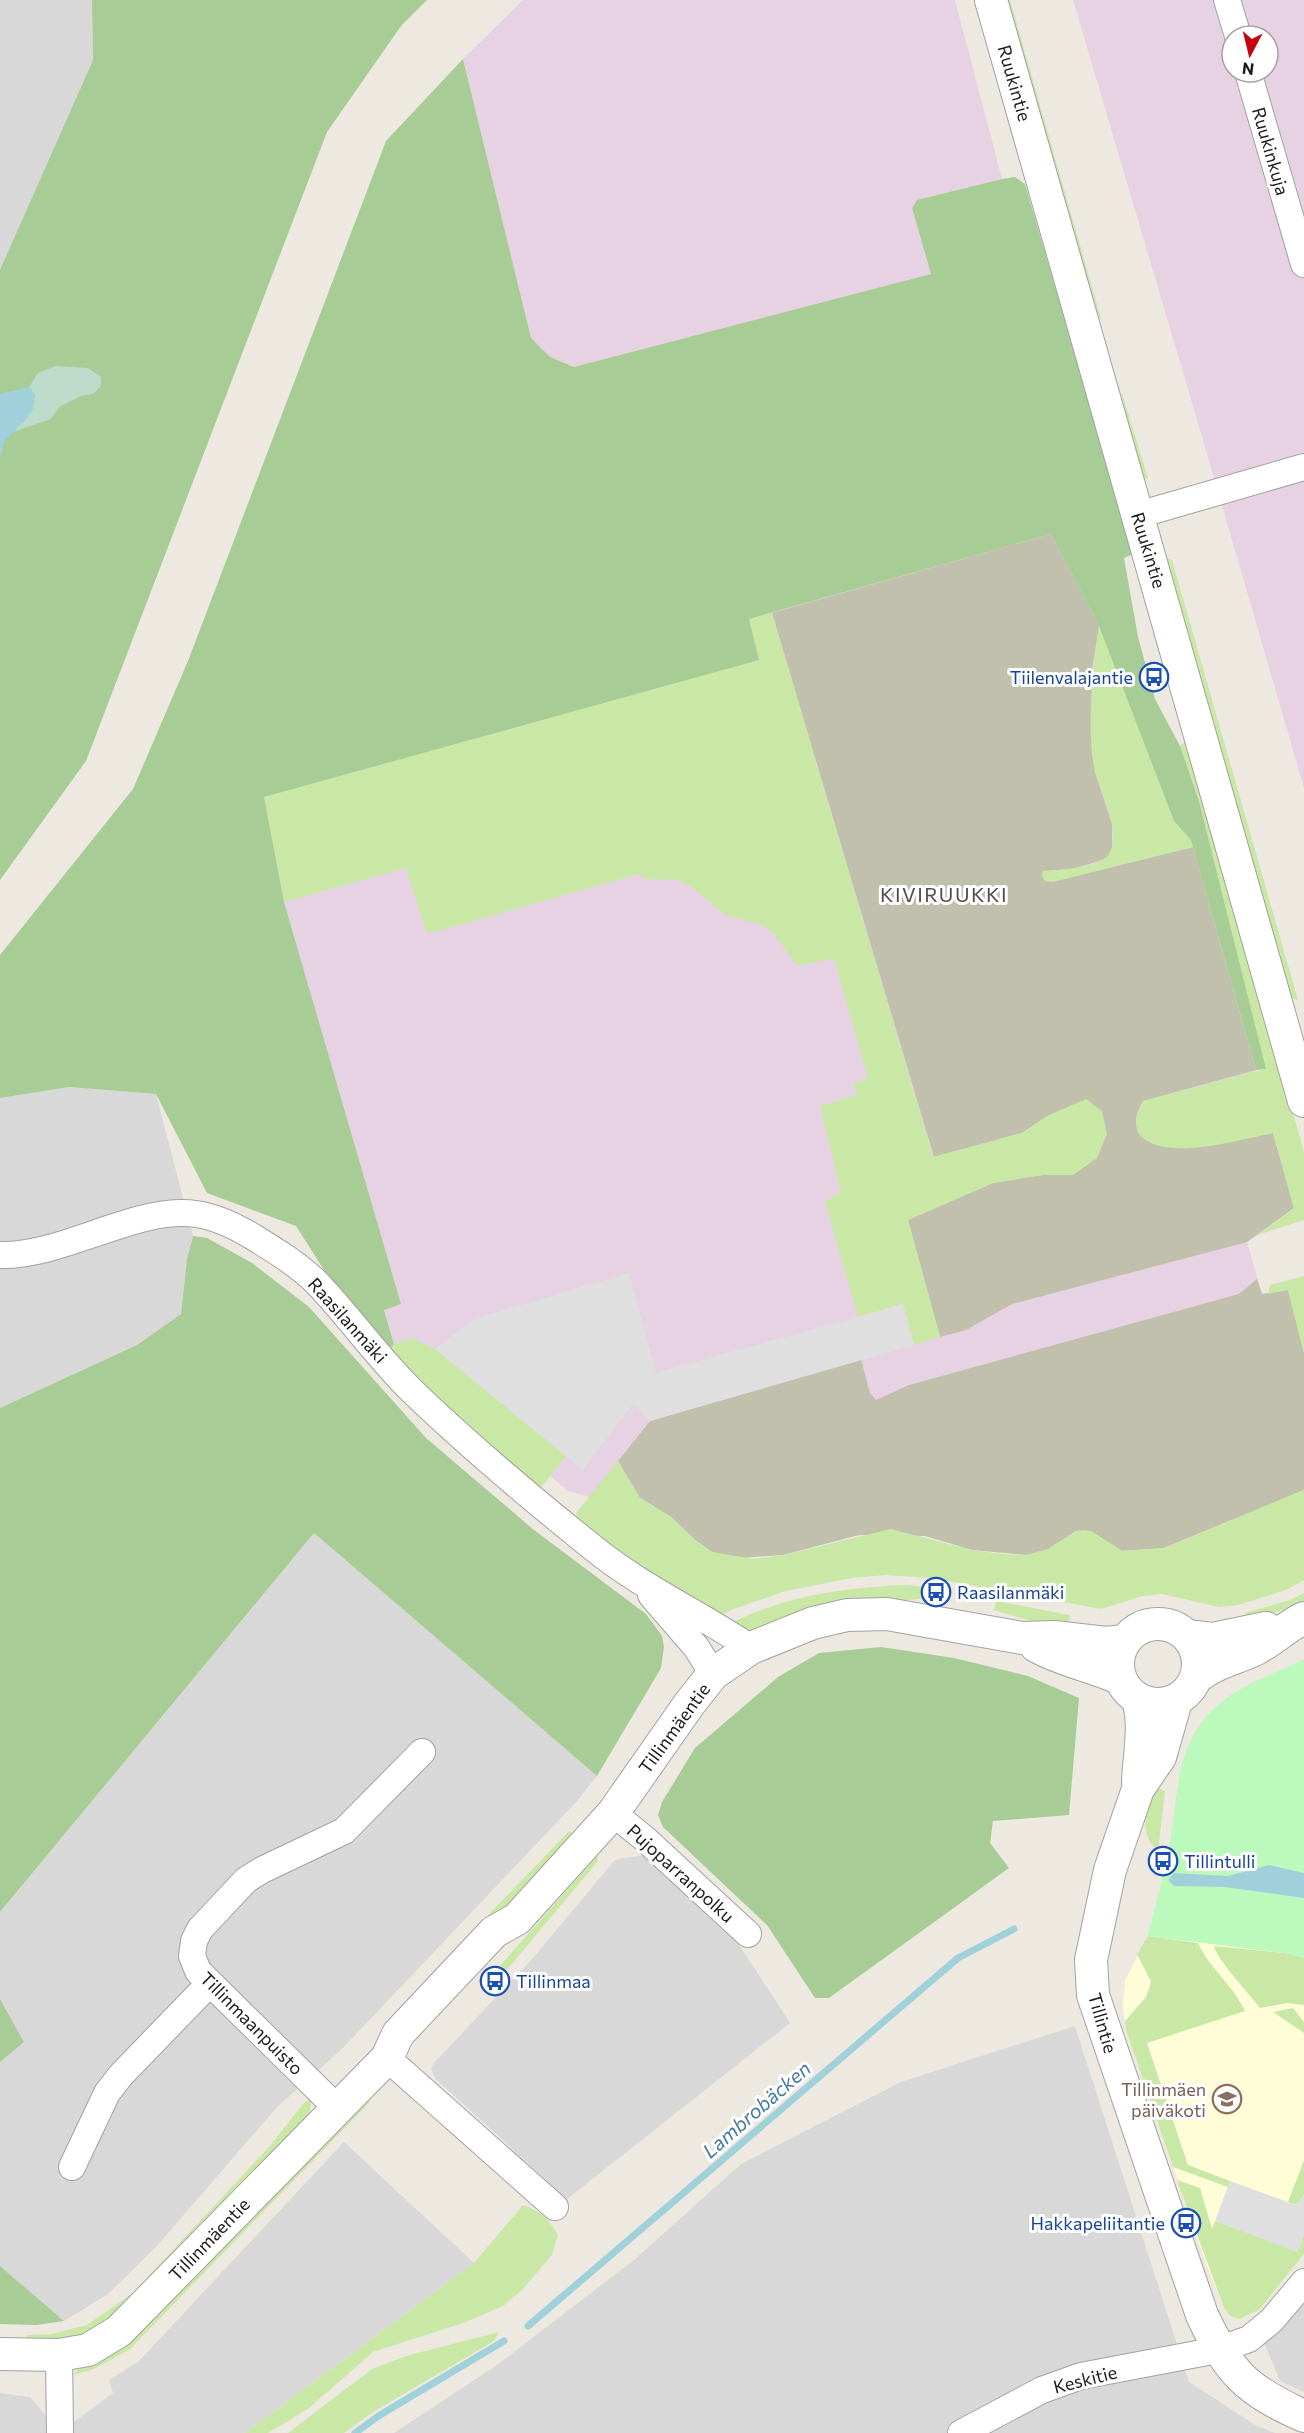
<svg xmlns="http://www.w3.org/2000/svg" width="1304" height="2433" font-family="Commissioner,sans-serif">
<rect width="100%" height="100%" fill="#ede8e0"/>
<path fill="#d9d8d8" d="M 0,0 L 92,0 L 93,60 L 0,272 Z
M 69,1087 L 156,1094 L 193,1236 L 187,1259 L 181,1314 L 137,1345 L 0,1408 L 0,1098 Z
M 314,1533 L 597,1776 L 577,1801 L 341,2050 L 277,2107 L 157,2246 L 108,2294 L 64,2321 L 0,2266 L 0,2062 L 24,2042 L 0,1999 L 0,1912 Z
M 644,1855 L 736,1940 L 790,2023 L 567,2199 L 436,2079 L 431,2069 L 433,2064 L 533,1958 L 615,1860 Z
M 1075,2026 L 1189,2382 L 1257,2426 L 1275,2433 L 394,2433 L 497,2365 L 634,2260 L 741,2164 L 901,2082 Z
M 344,2142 L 474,2263 L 245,2433 L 71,2433 L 71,2424 L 113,2393 L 109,2380 L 138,2362 Z
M 1304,2295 L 1304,2392 L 1280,2381 L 1264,2342 Z
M 0,2393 L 30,2397 L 47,2417 L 46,2433 L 0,2433 Z"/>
<path fill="#e6d2e3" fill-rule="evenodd" d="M 523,0 L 955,0 L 1002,179 L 917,200 L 912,208 L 931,274 L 575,367 L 550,358 L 531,338 L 463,59 Z
M 1073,0 L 1304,0 L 1304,788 L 1198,423 ZM 1232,36 L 1268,36 L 1268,72 L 1232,72 Z
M 1051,534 L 1099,626 L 1174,821 L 1191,840 L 1294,1208 L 1247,1242 L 1262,1294 L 1304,1287 L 1304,1520 L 589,1497 L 568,1491 L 392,1346 L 394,1343 L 384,1310 L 401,1304 L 284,902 L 264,797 L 748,619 Z"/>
<path fill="#fffdd7" d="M 1148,1936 L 1285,1953 L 1304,1958 L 1304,2254 L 1259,2310 L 1239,2319 L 1230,2316 L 1224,2308 L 1207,2266 L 1126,2030 L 1123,2005 L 1125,1980 Z"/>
<path fill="#c1c0ac" d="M 1051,534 L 1099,626 L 1092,670 L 1093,749 L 1095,772 L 1112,824 L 1112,849 L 1107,858 L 1089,864 L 1071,869 L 1044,871 L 1052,882 L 1193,847 L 1256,1070 L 1143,1101 L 1201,1147 L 1273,1133 L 1294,1208 L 1247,1242 L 1012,1304 L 966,1330 L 940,1337 L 908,1220 L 993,1183 L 1043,1175 L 1073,1175 L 1049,1115 L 1022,1133 L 934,1157 L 772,613 Z
M 1257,1279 L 1262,1294 L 1288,1290 L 1304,1353 L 1304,1490 L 1164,1548 L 1122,1551 L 1091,1531 L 1076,1531 L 1048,1550 L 1026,1555 L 972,1550 L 925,1536 L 859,1535 L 783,1555 L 740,1558 L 712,1552 L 694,1539 L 671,1517 L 640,1498 L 618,1461 L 650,1421 L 861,1359 L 870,1393 L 876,1400 L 909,1385 L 1239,1294 Z"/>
<path fill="#cae8a5" d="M 1000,0 L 1010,0 L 1102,322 L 1092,304 Z
M 1121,390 L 1148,478 L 1145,479 L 1142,476 L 1129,448 Z
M 1167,558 L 1172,560 L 1298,1000 L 1289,998 L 1162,560 Z
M 772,613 L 933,1157 L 1022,1133 L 1049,1115 L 1086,1099 L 1102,1111 L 1107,1134 L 1097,1158 L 1073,1175 L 1043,1175 L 993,1183 L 908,1220 L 940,1337 L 914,1345 L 902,1304 L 858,1317 L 825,1202 L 840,1192 L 840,1188 L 820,1106 L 857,1095 L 853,1083 L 868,1079 L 834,958 L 797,966 L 774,934 L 762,925 L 725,915 L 692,887 L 678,880 L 644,879 L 639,874 L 427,934 L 406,868 L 284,902 L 264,797 L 759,660 L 748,619 Z
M 1099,626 L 1174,821 L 1191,840 L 1193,847 L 1052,882 L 1045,881 L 1042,876 L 1043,871 C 1059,870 1100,868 1108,855 C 1123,834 1101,793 1095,772 C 1086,733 1093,665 1099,626 Z
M 1188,741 L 1304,1152 L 1304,1220 L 1257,1235 L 1294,1208 L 1273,1133 C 1241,1139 1164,1163 1140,1135 C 1132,1124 1137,1111 1143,1101 L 1265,1069 L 1199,801 L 1180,746 Z
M 1304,1276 L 1304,1353 L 1288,1290 L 1268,1294 L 1270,1285 Z
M 412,1338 L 435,1349 L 566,1456 L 545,1483 L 538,1488 L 385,1353 L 394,1344 Z
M 618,1461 L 640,1498 L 671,1517 L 694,1539 L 712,1552 L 754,1559 L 783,1555 L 891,1529 L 972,1550 L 1003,1554 L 1026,1555 L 1048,1549 L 1076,1531 L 1083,1530 L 1091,1531 L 1122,1551 L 1164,1548 L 1304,1490 L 1304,1580 L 1286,1590 L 1238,1605 L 1219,1607 L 1162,1594 L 1143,1596 L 1101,1609 L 931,1578 L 886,1575 L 852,1578 L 786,1591 L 731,1610 L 714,1620 L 673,1595 L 578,1520 L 576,1513 Z
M 908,1585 L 927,1587 L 925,1598 L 789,1616 L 749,1631 L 737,1630 L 727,1625 C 783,1596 846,1587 908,1585 Z
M 1304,1593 L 1304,1603 L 1248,1621 L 1245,1613 L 1290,1600 Z
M 996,1601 L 1070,1615 L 1068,1632 L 994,1610 Z
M 1155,1787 L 1165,1791 L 1158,1851 C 1137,1833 1147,1808 1155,1787 Z
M 569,1831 L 572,1833 L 521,1894 L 476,1942 L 469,1935 Z
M 597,1856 L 598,1861 L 505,1972 L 499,1967 Z
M 1148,1936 L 1198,1943 C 1210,1969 1233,1985 1245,2011 L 1147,2043 L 1188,2165 L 1230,2181 L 1228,2187 L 1173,2167 L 1126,2030 L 1125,2021 L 1146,1997 L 1151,1982 L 1137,1954 Z
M 1214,1946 L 1285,1953 L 1304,1958 L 1304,2005 L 1288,2003 L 1260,2008 C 1251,1996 1215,1957 1214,1946 Z
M 1293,2008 L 1304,2022 L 1304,2033 L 1273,2012 Z
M 312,2096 L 309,2117 L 171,2263 L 99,2329 L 58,2341 L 27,2340 L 27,2335 L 52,2334 L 87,2325 L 133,2293 L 269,2147 L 303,2104 Z
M 369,2096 L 369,2103 L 129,2350 L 94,2369 L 72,2375 Z
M 1304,2160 L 1304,2195 L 1297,2205 L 1288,2202 Z
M 1177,2180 L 1200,2188 L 1212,2229 L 1215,2221 L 1297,2251 L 1304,2234 L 1304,2254 L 1259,2310 L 1239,2319 L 1230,2316 L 1224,2308 Z
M 523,2205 C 541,2211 549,2220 558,2235 L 552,2255 L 522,2290 L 503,2306 L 466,2322 L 373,2352 L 309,2408 L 293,2418 L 268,2433 L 245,2433 L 474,2263 Z
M 499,2332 L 494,2341 L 373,2412 L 344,2433 L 288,2433 L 372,2369 L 406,2356 Z"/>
<path fill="#a8cc95" d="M 92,0 L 427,0 L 401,26 L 327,132 L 86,761 L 0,880 L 0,270 L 93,60 Z
M 463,59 L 531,338 L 550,357 L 574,367 L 931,274 L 912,208 L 917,200 L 1002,179 L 1015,177 L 1025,184 L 1133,554 L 1124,558 L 1138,637 L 1155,699 L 1180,746 L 1199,801 L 1266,1069 L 1256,1070 L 1191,840 L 1174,821 L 1099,626 L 1051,534 L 749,619 L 759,660 L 264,797 L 284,902 L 401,1304 L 384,1310 L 394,1344 L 385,1353 L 352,1314 L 296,1226 L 207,1193 L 156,1094 L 69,1087 L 0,1098 L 0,955 L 133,789 L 188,661 L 386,141 Z
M 193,1236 L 207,1238 L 252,1263 L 309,1307 L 426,1438 L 534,1530 L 646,1614 L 662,1636 L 664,1647 L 661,1668 L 597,1776 L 314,1533 L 0,1912 L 0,1408 L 137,1345 L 181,1314 L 187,1259 Z
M 881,1647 L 954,1658 L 1028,1676 L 1079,1698 L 1069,1815 L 993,1821 L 990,1843 L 1009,1868 L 829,1998 L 815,1998 L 767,1925 L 663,1827 L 658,1815 L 662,1802 L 695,1748 L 778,1677 L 819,1653 Z
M 0,1999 L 24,2042 L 0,2062 Z
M 0,2266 L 64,2321 L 36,2325 L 0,2324 Z"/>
<path fill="#bddbcb" d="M 56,366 L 88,368 L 101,377 L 101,386 L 93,394 L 81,396 L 59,407 L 51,419 L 13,432 L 26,419 L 35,395 L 29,387 L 38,373 Z"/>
<path fill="#bbf9bd" d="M 1304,1659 L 1304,1958 L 1285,1953 L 1148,1936 C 1155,1906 1163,1877 1169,1847 C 1180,1791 1173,1740 1223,1701 C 1247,1682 1277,1673 1304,1659 Z"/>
<path fill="#dfdfdf" d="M 629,1273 L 656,1373 L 903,1304 L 914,1345 L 650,1421 L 633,1404 L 583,1470 L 435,1349 L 474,1319 Z
M 1230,2181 L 1296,2205 L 1304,2195 L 1304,2234 L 1297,2252 L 1215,2221 Z"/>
<path fill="#a0d1db" d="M 29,387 L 35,395 L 33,409 L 26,419 L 4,442 L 0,459 L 0,394 Z
M 1269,1865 L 1304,1873 L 1304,1898 L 1224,1887 L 1174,1886 L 1168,1880 L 1174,1873 L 1228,1876 Z"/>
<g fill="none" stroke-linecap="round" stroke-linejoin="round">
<path stroke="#a0d1db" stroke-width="7" d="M 528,2326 L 958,1958 L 1014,1929
M 355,2433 L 380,2415 L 504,2341"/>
<g stroke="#a2a2a2" stroke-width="28">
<path id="minor" d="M 1227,0 L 1238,36
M 1248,72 L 1304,264
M 1138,515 L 1304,467
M 0,1255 C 62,1257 138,1205 196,1214 C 218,1217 237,1227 255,1238 C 276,1251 297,1264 315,1281 C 349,1316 377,1357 412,1391 C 469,1446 531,1498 592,1547 C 641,1587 699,1613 751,1648
M 651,1595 L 696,1647 L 713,1674
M 613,1813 L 645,1839 L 748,1934
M 387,2058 L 555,2207
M 337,2108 L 198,1971 L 192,1956 L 194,1941 L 200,1929 L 246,1880 L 262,1870 L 344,1831 L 422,1752
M 72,2167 L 107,2093 L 121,2075 L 210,1983
M 59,2355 L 60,2433
M 961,2433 L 1042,2390 L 1081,2376 L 1218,2350 L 1249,2339 L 1272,2320 L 1304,2282"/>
</g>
<g stroke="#a2a2a2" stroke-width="34">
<path id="tertiary" d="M 991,0 L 1304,1101
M1118 1664a40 40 0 1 1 80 0a40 40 0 1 1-80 0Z
M 1187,1636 L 1213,1639 L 1266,1628
M 1036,1646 C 1062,1661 1093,1666 1121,1679
M 1197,1677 C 1217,1662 1235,1659 1256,1649 C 1273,1640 1287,1626 1304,1618
M 1138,1699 C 1146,1727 1139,1754 1138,1782
M 1176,1701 L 1160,1757 L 1138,1789 L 1110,1870 L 1091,1960 L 1093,1995 L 1202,2315 C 1229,2373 1246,2390 1304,2416
M 0,2354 L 59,2355 L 88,2350 L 119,2331 L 387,2058 L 398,2034 L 494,1932 L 517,1919 L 613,1813 L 690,1703 L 713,1674 L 751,1648 L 813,1623 L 847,1615 L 887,1614 L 1022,1638 L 1054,1637 L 1106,1643 L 1125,1641"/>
</g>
<use href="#minor" stroke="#fff" stroke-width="26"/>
<use href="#tertiary" stroke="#fff" stroke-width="32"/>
</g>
<defs>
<g id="bus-ring" transform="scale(1.5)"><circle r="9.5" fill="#fff" stroke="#1a4fb4" stroke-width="1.5"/><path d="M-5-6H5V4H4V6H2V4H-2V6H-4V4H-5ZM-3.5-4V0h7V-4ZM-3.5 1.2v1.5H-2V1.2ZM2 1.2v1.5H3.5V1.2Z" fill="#1a4fb4"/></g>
<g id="school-ring" transform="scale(1.5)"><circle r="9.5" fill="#fff" stroke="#8d6e63" stroke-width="1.5"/><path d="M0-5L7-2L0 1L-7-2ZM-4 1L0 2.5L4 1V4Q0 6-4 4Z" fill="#8d6e63"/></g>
</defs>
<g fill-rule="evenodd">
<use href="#bus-ring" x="1154" y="677"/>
<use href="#bus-ring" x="936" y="1592"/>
<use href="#bus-ring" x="1163" y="1861"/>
<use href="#bus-ring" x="495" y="1981"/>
<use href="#school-ring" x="1227" y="2099"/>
<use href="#bus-ring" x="1186" y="2223"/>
</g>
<g text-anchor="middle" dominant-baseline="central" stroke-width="6" stroke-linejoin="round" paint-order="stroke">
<g font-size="18" fill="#1b1b1b" stroke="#fff">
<text transform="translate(1015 83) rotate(74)">Ruukintie</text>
<text transform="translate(1271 151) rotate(74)">Ruukinkuja</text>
<text transform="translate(1149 550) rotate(73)">Ruukintie</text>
<text transform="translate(348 1320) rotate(48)">Raasilanmäki</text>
<text transform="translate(674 1728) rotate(-54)">Tillinmäentie</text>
<text transform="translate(681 1873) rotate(42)">Pujoparranpolku</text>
<text transform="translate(252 2023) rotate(45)">Tillinmaanpuisto</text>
<text transform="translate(1103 2023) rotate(74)">Tillintie</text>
<text transform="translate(209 2239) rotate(-46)">Tillinmäentie</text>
<text transform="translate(1085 2379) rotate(-14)">Keskitie</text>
</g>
<g font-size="18" fill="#164399" stroke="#fff" text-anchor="start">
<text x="1133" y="677" text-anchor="end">Tiilenvalajantie</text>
<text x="957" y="1592">Raasilanmäki</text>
<text x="1184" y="1861">Tillintulli</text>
<text x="516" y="1981">Tillinmaa</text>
<text x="1165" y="2223" text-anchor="end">Hakkapeliitantie</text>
</g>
<g font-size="18" fill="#785e54" stroke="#fff" text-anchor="end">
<text x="1206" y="2089">Tillinmäen<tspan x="1206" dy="21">päiväkoti</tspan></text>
</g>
<g font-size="20" letter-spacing="1.5" fill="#4e4e4e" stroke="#fff">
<text x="944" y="894">KIVIRUUKKI</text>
</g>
<g font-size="20" font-style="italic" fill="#4679a1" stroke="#fff">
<text transform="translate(756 2109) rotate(-41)">Lambrobäcken</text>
</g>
</g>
<g transform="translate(1250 54) rotate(187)"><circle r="28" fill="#ffffff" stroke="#a4a4a4" stroke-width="1.5"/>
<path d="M0-4.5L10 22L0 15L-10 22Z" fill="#c5010c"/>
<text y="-9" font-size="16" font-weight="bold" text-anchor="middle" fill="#1b1b1b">N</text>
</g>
</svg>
